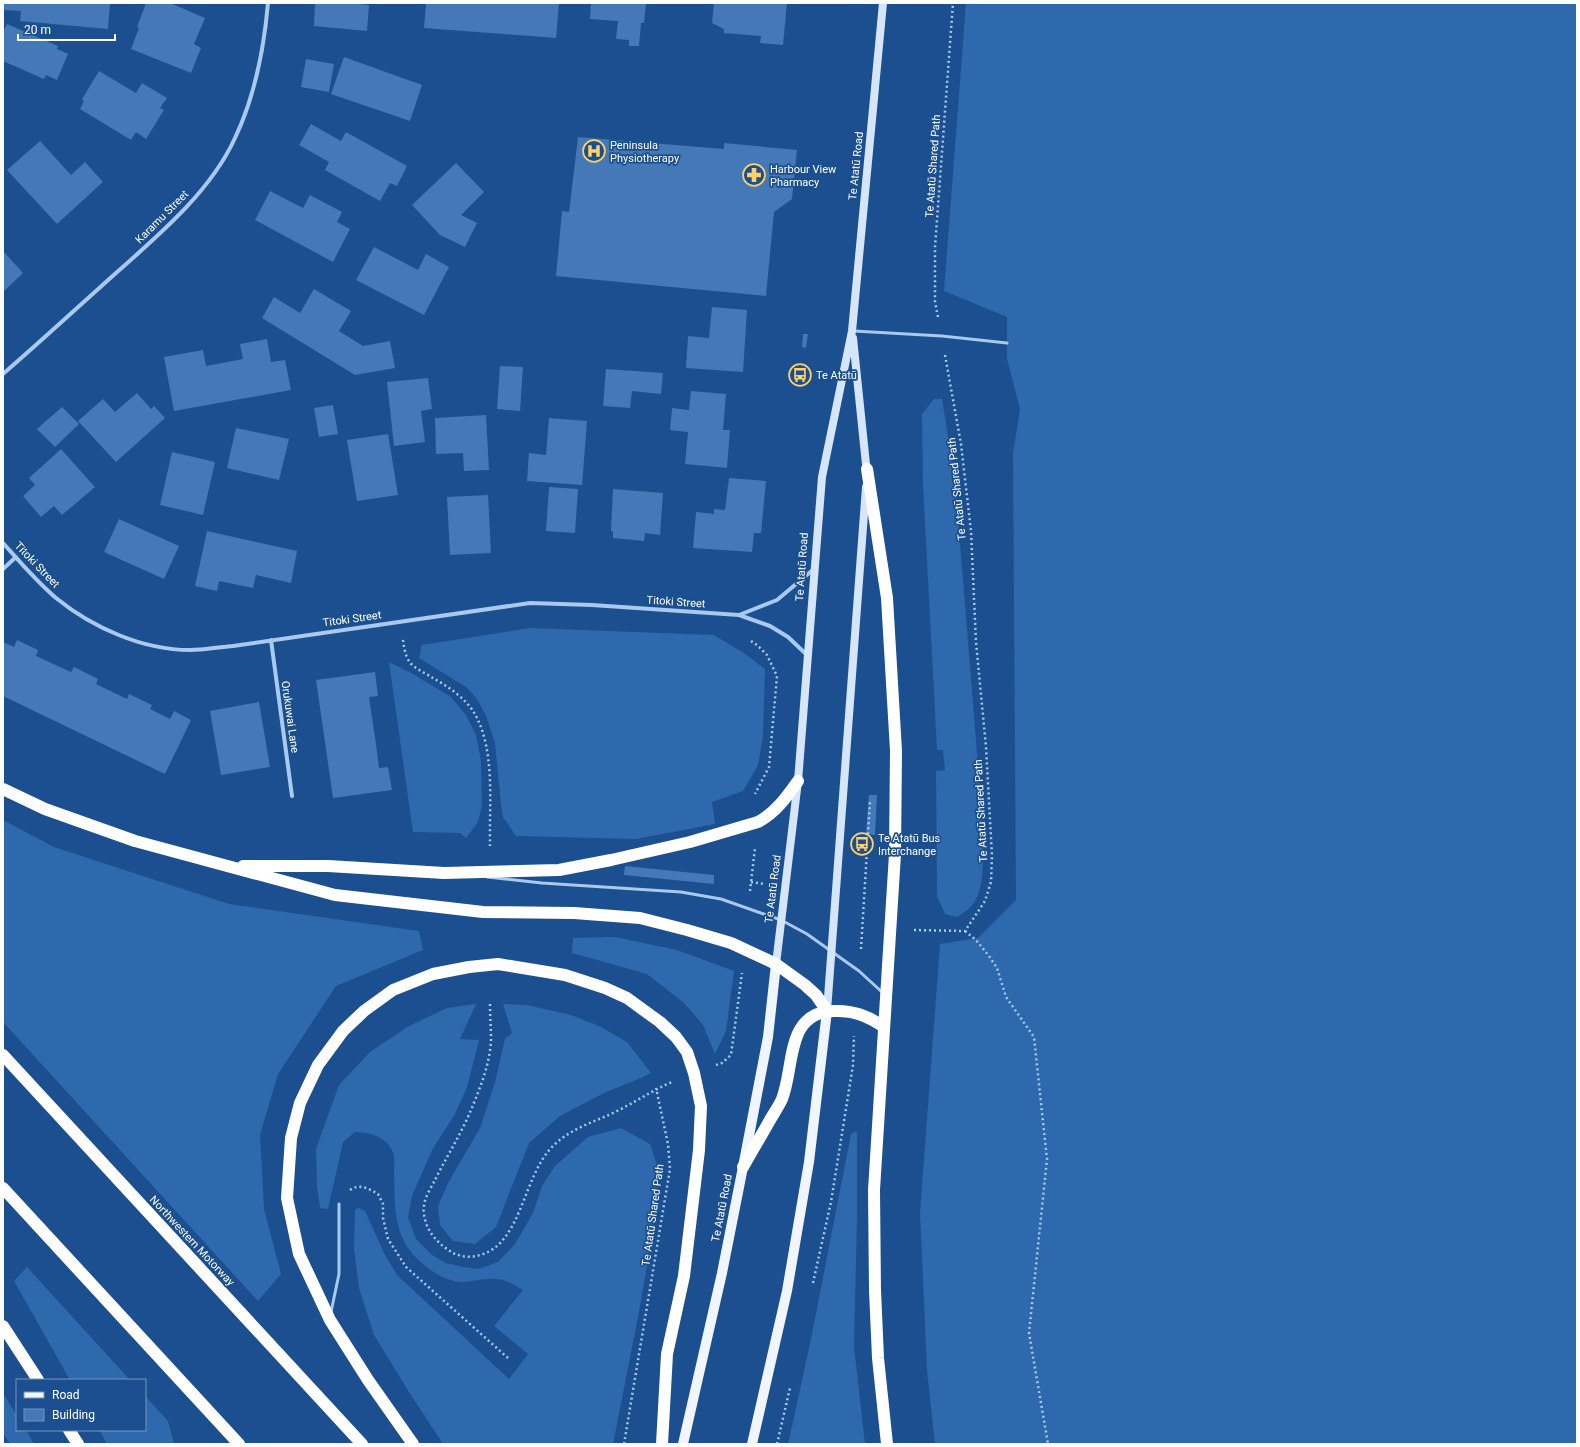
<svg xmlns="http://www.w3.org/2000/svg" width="1580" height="1447" font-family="Roboto,sans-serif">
<rect width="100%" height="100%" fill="#1b4f8f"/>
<path fill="#2e69ad" d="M 966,3 L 1577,3 L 1577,1444 L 935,1444 L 927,1370 L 920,1213 L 940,944 L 978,938 L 1016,900 L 1013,454 L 1020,409 L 1007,359 L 1007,317 L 944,291 Z
M 934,399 L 942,399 L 955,481 L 981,802 C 982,827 988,880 975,901 C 971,908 964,913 957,917 L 945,914 L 937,896 L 936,771 L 945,770 L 943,750 L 937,750 L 923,485 L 922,414 Z
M 530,628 L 714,635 L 744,653 L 765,669 L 763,736 L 758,765 L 743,791 L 712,802 L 715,824 L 636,839 L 516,836 L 503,817 L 501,805 L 495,743 L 486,716 L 477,699 L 466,687 L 419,658 L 422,645 Z
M 389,662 L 413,674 L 451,697 L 466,715 L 476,735 L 481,761 L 482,806 L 478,822 L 466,838 L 460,833 L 413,832 Z
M 3,820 L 54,847 L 229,904 L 419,931 L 423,950 L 336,986 L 278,1074 L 260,1135 L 264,1209 L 281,1274 L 258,1301 L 3,1022 Z
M 615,937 L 677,950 L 734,971 L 726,1031 L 715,1054 L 703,1025 L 684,1003 L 647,974 L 572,953 L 573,938 Z
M 476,1004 L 460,1039 L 479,1040 L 467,1087 L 455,1114 L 432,1150 L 412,1196 L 408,1217 L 416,1239 L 432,1255 L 446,1263 L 463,1267 L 478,1269 L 498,1262 L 515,1244 L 533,1213 L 542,1186 L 555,1166 L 588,1137 L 621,1128 L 650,1144 L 658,1168 L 653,1231 L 639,1312 L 613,1444 L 443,1444 L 409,1392 L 374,1335 L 359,1288 L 354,1249 L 355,1210 L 359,1208 L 365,1211 L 384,1253 L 397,1275 L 509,1379 L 528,1354 L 494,1326 L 523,1290 C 515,1285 505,1279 495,1279 C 484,1278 473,1282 462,1282 C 441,1282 413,1260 404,1241 C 393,1220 395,1197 394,1173 C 394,1167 395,1157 393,1152 C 385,1136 371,1133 355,1132 L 343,1142 L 328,1209 L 320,1208 L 317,1186 L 316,1149 L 339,1085 L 370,1052 L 409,1026 L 447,1008 Z
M 503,1004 L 527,1005 L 571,1015 L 601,1027 L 627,1042 L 651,1073 L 641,1078 L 604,1093 L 560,1116 L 529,1143 L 496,1227 L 475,1244 L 453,1241 L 440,1225 L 438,1206 L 448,1183 L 480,1128 L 495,1082 L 505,1039 L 512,1033 Z
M 857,1131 L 857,1218 L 854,1347 L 865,1444 L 788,1444 L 811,1339 L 851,1134 Z
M 27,1267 L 130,1380 L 70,1380 L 14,1281 Z
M 3,1393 L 17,1416 L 17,1430 L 26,1430 L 34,1444 L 10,1444 L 3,1433 Z
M 145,1396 L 168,1421 L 174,1444 L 107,1444 L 99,1430 L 145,1430 Z"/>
<path fill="#4478b7" d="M 3,3 L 110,3 L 108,29 L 20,21 L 21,11 L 3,10 Z
M 146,3 L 170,3 L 205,18 L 194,44 L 201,48 L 191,73 L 131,49 L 139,28 L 137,27 Z
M 315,3 L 350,3 L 369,5 L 367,31 L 314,26 Z
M 426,3 L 559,3 L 556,38 L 424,28 Z
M 591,3 L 646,3 L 644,23 L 641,23 L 639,46 L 629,46 L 629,40 L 616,39 L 618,21 L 590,19 Z
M 714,3 L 787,3 L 783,45 L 760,43 L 761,36 L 724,33 L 724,29 L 712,23 Z
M 7,24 L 58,46 L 57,49 L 68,54 L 57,80 L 46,75 L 44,79 L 3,61 L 3,32 Z
M 344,57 L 422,85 L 410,121 L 331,94 Z
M 306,59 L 334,64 L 329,92 L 301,87 Z
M 99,71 L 136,93 L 142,83 L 167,98 L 160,108 L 164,110 L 146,139 L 136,132 L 131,140 L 80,109 L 84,101 L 82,99 Z
M 311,124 L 341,141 L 346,132 L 407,166 L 397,186 L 390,183 L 380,201 L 325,170 L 329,162 L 299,145 Z
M 578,137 L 724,149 L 724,143 L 797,150 L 792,199 L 774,212 L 766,296 L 556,276 L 562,211 L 569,212 Z
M 40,141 L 71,175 L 85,162 L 103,182 L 57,224 L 7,170 Z
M 456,163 L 484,192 L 461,215 L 477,223 L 465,247 L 440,235 L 412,205 Z
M 270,191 L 303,208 L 310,195 L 342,212 L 337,222 L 350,229 L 333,262 L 255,220 Z
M 374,247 L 418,270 L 426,254 L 449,267 L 424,315 L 356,280 Z
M 3,251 L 23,273 L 3,292 Z
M 314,289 L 351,311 L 339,331 L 363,346 L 390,341 L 395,368 L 355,375 L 262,318 L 274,297 L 300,313 Z
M 712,307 L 747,310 L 743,372 L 686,368 L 688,336 L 709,338 Z
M 803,334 L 808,334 L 806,348 L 802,347 Z
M 267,339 L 271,362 L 285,360 L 291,390 L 174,411 L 164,357 L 203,350 L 206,366 L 243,359 L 240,344 Z
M 500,366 L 523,367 L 520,411 L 497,409 Z
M 606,369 L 663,373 L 661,394 L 632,391 L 630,408 L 603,406 Z
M 428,378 L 432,409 L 421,411 L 425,442 L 394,446 L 387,382 Z
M 691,391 L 726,394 L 723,430 L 730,430 L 727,468 L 685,464 L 688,432 L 670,430 L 672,408 L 689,410 Z
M 137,393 L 151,409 L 154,406 L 165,418 L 116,462 L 78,421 L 103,399 L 115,412 Z
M 333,405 L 338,434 L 319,437 L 314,408 Z
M 62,407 L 79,424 L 55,447 L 37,429 Z
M 486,415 L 489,470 L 464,471 L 463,453 L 436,454 L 435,418 Z
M 549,418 L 587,421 L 582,485 L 527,481 L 529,453 L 546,455 Z
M 236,428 L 289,439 L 279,480 L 227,468 Z
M 388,434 L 398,495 L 357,501 L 347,440 Z
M 61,449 L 95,487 L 62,515 L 54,506 L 41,517 L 23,496 L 35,485 L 29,478 Z
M 172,452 L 215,462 L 203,515 L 160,505 Z
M 729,478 L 766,481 L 761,533 L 754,533 L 752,552 L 693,548 L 696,512 L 714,514 L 714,509 L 725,510 Z
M 549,487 L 578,489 L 575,533 L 546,531 Z
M 613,489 L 663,493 L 660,535 L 645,533 L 644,541 L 613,538 L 613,531 L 611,531 Z
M 488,495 L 491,553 L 450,555 L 447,497 Z
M 119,519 L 179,546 L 164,579 L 104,552 Z
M 207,531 L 297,551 L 291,583 L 256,575 L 253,588 L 219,581 L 217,591 L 195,586 Z
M 17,640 L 38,650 L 36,656 L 71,672 L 74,667 L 98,679 L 96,684 L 127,699 L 129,694 L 152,705 L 150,709 L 170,719 L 174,711 L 191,720 L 165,774 L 3,696 L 3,642 L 14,647 Z
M 375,672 L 378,696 L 369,697 L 376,744 L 379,768 L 388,767 L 392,790 L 333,798 L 316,680 Z
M 259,702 L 270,767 L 221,775 L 210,711 Z
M 869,795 L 877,795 L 875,835 L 866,834 Z
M 625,866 L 714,875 L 714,884 L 624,875 Z"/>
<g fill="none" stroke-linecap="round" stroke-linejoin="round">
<path stroke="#a9c9ee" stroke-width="2.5" stroke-dasharray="2 3" stroke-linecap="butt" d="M 938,317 L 935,302 L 935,247 L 953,3
M 945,355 L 961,444 L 971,531 L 976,642 L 986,747 L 992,856 L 991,882 L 985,901 L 965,931
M 403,640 C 404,647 405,655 409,661 C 413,668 424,672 431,677 C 446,685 464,697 473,711 C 496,747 489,804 490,846
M 751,641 L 757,645 L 767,655 L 777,676 L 769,767 L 755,794
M 751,882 L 764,884
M 750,891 L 755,848
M 914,930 L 965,931
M 965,931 L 976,940 L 989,956 L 997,968 L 1006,997 L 1034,1037 L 1047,1159 L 1029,1333 L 1048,1444
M 861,949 L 870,801
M 490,1004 C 490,1016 491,1028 491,1040 C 490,1064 480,1088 471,1110 C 461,1134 447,1156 435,1180 C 431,1188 424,1198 424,1207 C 423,1211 424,1215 425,1219 C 428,1234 441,1246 453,1253 C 462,1257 471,1258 480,1255 C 522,1244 523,1175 553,1146 C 572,1127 596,1122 619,1110 C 637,1101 653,1090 672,1082
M 716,1065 L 722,1063 L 731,1055 L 742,973
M 350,1190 C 360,1183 369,1189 378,1194 L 383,1204 L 383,1218 L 388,1239 L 406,1267 L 508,1358
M 813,1283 L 831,1202 L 853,1065 L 854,1036
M 624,1444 L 670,1169 L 668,1144 L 656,1088
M 777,1444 L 790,1388"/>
<path stroke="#a9c9ee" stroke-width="3" d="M 854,331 L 942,336 L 1007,343
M 487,877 L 542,883 L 681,892 L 721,899 L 781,920 L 807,934 L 859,971 L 883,993
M 331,1312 L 339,1274 L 339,1204"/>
<path stroke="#a9c9ee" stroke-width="4" d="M 3,374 C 41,341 78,307 116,273 C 159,235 211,191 235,138 C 255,96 264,49 268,3
M 3,543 C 20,562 37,582 56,598 C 93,628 143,650 190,650 C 204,650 219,647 233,646 L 530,603 L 592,605 L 739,615 L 770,626 L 788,637 L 807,655
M 3,569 L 16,557
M 739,615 L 777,600 L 814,569
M 271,640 L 292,796"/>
<path stroke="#d6e6fa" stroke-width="8" d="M 853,338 L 867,474
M 776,964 L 798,781 L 822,477 L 852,331 L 883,3
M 827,1011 L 866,487"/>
<path stroke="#f0f6ff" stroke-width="10" d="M 683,1444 L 722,1273 L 743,1167 L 768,1037 L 776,964
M 752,1444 L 787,1291 L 809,1162 L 827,1011"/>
<path stroke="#fff" stroke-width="12" d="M 867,469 L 887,598 L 896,751 L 895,854 L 874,1190 L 875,1290 L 878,1358 L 887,1444
M 3,789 L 45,809 L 135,841 L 335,895 L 483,912 L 574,913 L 640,918 L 687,930 L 731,943 L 776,964 L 805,985 L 816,995 L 827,1011
M 243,866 L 328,866 L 444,873 L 559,870 L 611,860 L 690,842 L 758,822 C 776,812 786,798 798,781
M 3,1055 L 362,1444
M 743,1167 C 752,1151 761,1136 770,1120 C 774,1113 779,1106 782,1099 C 795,1066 785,1013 833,1011 C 853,1010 868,1016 884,1027
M 3,1188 L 239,1444
M 3,1326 L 38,1380
M 69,1430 L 78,1444
M 413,1444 L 368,1380 L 330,1320 L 299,1254 L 287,1198 L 291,1138 L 300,1103 L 318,1065 L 343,1031 L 364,1011 L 393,990 L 433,974 L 469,967 L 498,964 L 565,975 L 605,988 L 627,998 L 660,1022 L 676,1037 L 687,1052 L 694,1073 L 701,1106 L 699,1150 L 684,1276 L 667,1354 L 662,1444"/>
</g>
<defs>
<g id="hospital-ring" transform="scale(1.15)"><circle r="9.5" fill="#1b4f8f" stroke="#ffd166" stroke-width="1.5"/><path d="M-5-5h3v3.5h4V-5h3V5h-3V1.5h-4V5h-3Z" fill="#ffd166"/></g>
<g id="pharmacy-ring" transform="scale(1.15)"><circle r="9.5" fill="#1b4f8f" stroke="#ffd166" stroke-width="1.5"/><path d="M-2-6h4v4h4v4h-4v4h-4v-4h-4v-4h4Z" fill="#ffd166"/></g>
<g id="bus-ring" transform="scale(1.15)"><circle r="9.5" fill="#1b4f8f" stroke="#ffd166" stroke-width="1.5"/><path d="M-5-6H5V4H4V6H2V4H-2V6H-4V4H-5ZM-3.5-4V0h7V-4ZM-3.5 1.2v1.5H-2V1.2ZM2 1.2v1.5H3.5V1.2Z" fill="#ffd166"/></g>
</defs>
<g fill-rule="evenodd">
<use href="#hospital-ring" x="594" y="151"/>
<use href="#pharmacy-ring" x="754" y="175"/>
<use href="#bus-ring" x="800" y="375"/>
<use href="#bus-ring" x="862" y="844"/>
</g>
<g text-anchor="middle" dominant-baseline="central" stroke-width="3.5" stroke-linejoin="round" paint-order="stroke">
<g font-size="11" fill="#fff" stroke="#1b4f8f" text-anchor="start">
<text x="610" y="145">Peninsula<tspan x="610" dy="13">Physiotherapy</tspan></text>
<text x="770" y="169">Harbour View<tspan x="770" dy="13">Pharmacy</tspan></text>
<text x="816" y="375">Te Atatū</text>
<text x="878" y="838">Te Atatū Bus<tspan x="878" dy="13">Interchange</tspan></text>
</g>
<g font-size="11" fill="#fff" stroke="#1b4f8f">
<text transform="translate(856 166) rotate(-84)">Te Atatū Road</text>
<text transform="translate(933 166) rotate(-86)">Te Atatū Shared Path</text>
<text transform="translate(162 217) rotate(-45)">Karamu Street</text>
<text transform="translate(957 489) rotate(-96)">Te Atatū Shared Path</text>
<text transform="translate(37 565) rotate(46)">Titoki Street</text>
<text transform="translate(802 567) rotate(-86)">Te Atatū Road</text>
<text transform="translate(676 602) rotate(4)">Titoki Street</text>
<text transform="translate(352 619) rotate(-8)">Titoki Street</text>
<text transform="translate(290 717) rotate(82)">Orukuwai Lane</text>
<text transform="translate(981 811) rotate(-93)">Te Atatū Shared Path</text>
<text transform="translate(773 889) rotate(-83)">Te Atatū Road</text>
<text transform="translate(722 1208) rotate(-79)">Te Atatū Road</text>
<text transform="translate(653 1215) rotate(-82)">Te Atatū Shared Path</text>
<text transform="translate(192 1241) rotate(47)">Northwestern Motorway</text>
</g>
</g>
<rect width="1580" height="1447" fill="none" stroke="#ffffff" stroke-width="8"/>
<rect x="16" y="1379" width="130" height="52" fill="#1b4f8f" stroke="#7695bc"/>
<rect x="24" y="1392" width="20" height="6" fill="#f0f6ff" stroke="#7695bc"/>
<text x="52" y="1399" font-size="12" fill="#ffffff">Road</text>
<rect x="24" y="1409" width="20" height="12" fill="#4478b7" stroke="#7695bc"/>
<text x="52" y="1419" font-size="12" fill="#ffffff">Building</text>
<path d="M18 34v6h97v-6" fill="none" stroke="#ffffff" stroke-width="2"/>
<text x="24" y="34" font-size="12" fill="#ffffff" stroke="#1b4f8f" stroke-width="3" paint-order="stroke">20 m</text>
</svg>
